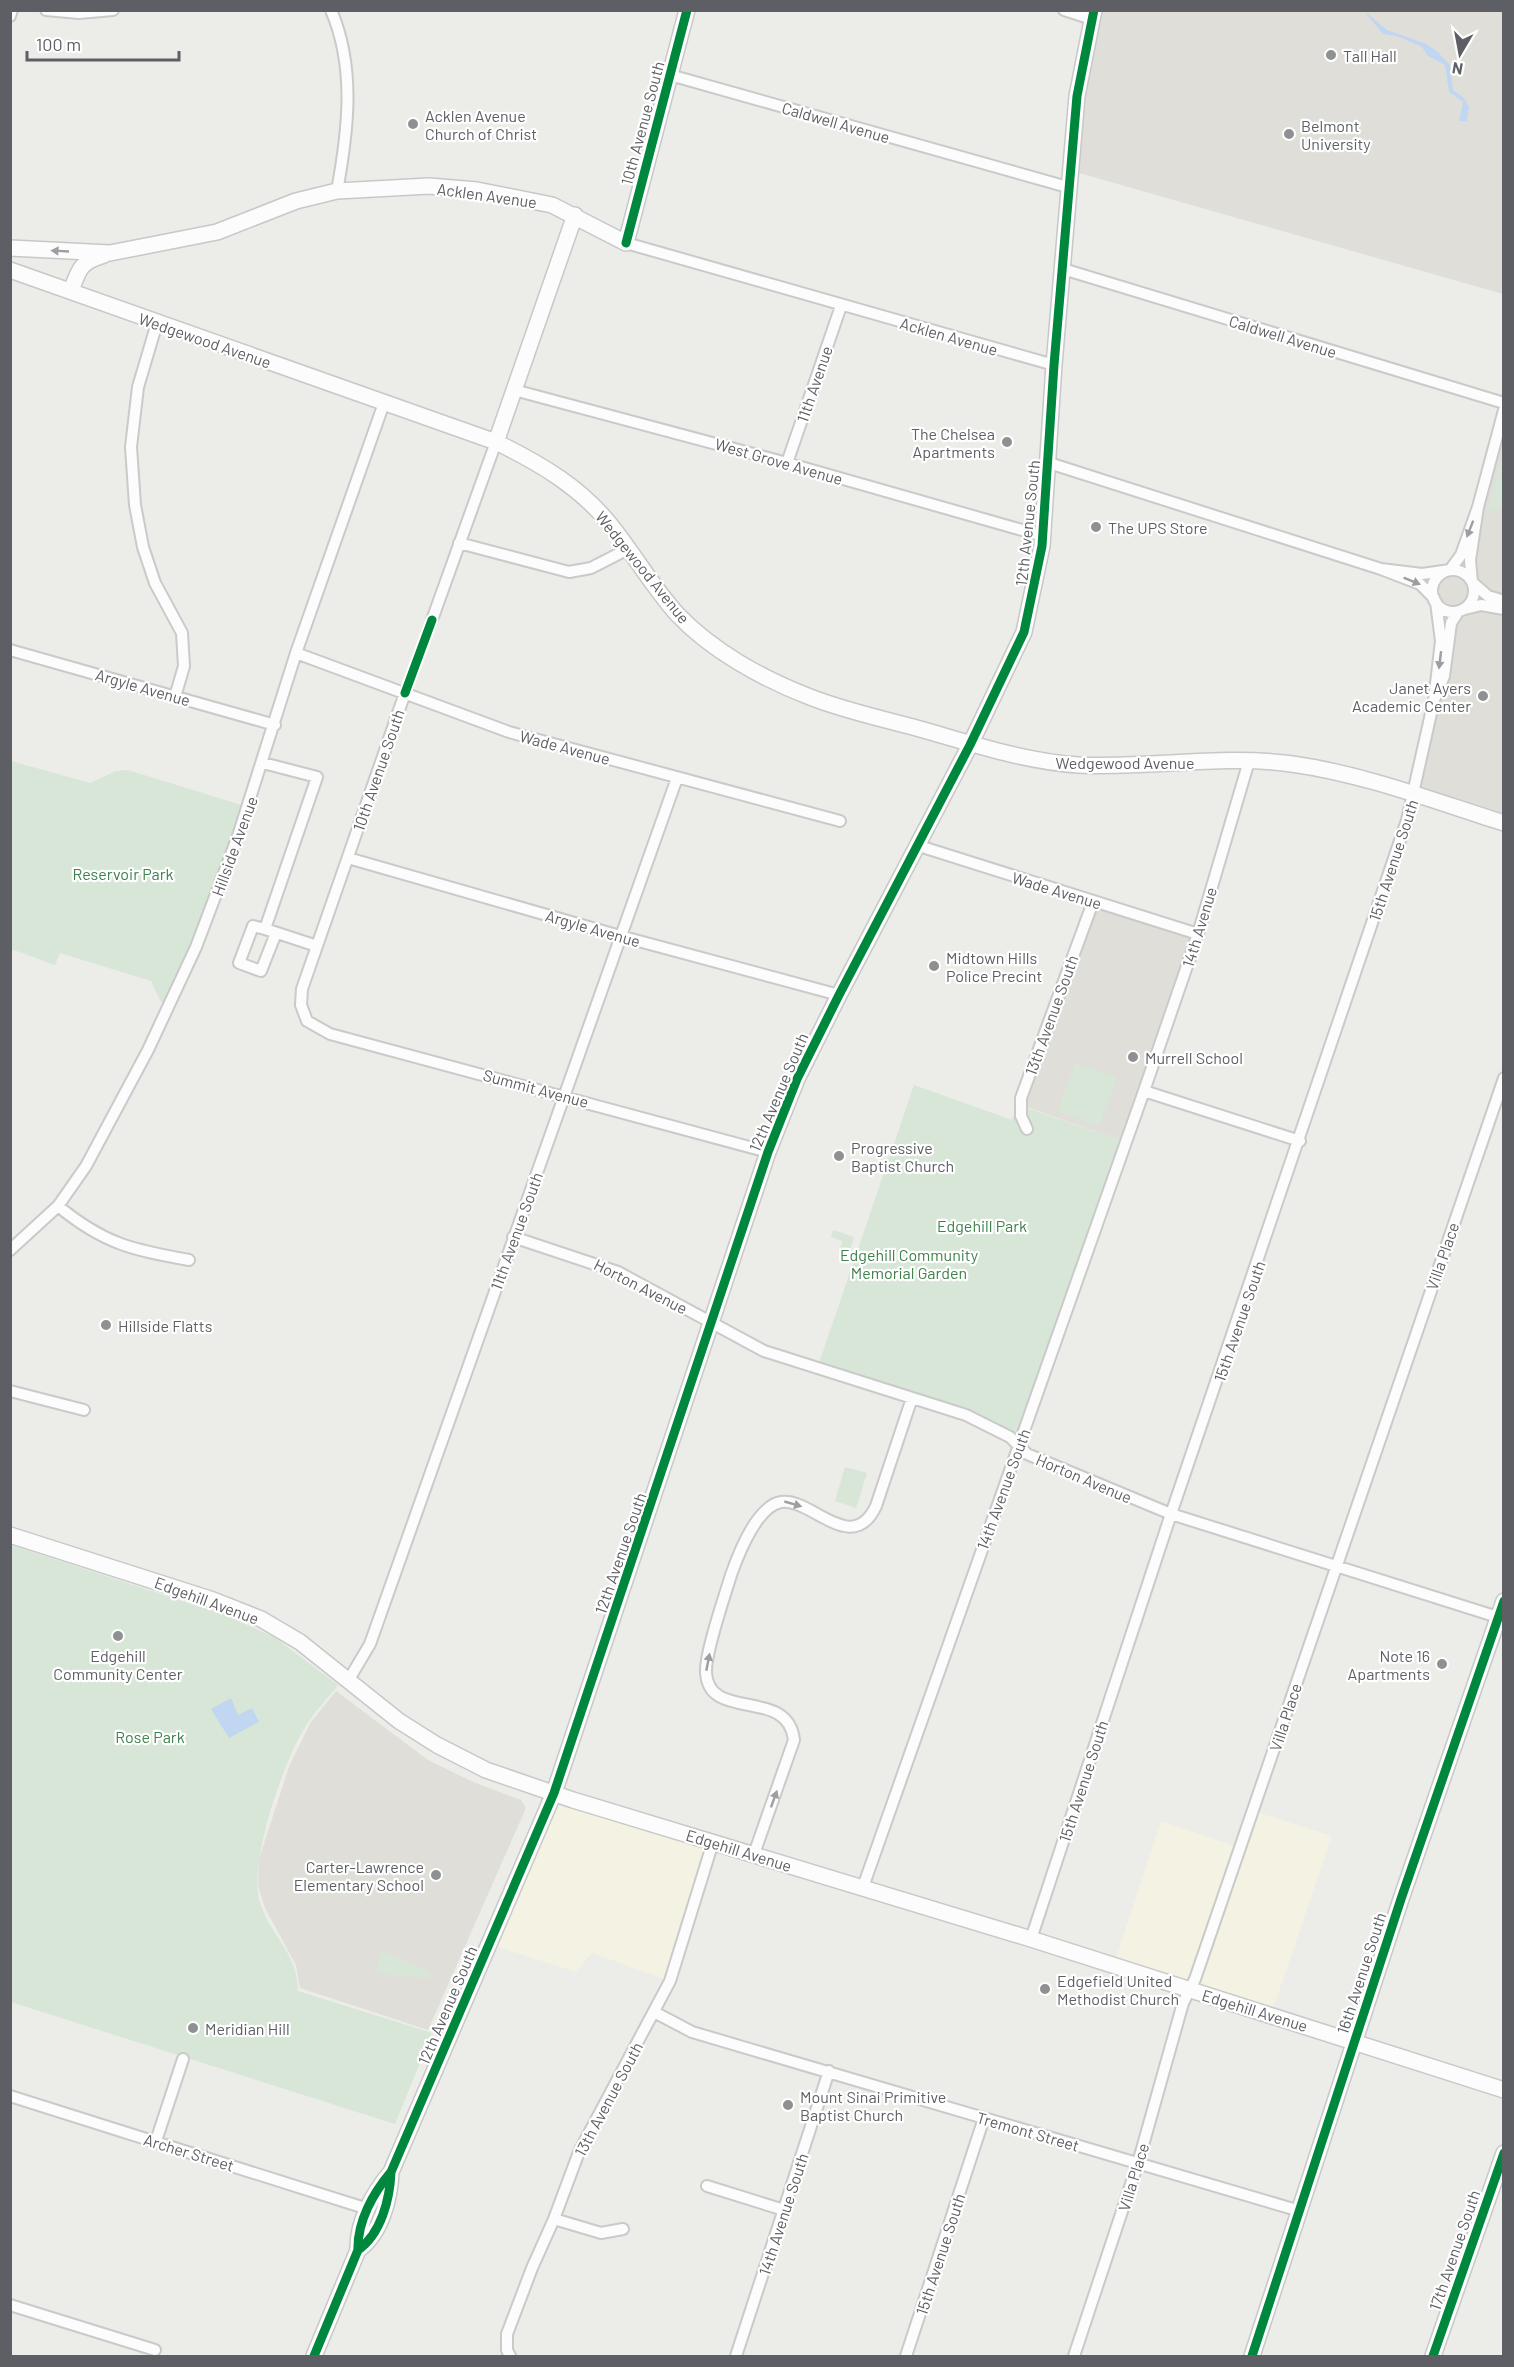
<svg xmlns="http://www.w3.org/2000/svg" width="1514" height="2367" font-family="Barlow,sans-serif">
<rect width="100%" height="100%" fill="#ecece8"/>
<path fill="#f4f2e2" d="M 554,1793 L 713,1842 L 670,1981 L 592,1953 L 576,1972 L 489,1944 Z
M 1254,1811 L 1332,1836 L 1271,2015 L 1113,1967 L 1161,1821 L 1241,1848 Z"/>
<path fill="#dfded8" d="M 1095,11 L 1503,11 L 1503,294 L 1072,171 Z
M 1503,410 L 1503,823 L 1414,795 L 1448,612 L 1442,609 L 1432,591 L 1433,586 L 1439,576 L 1447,572 L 1460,571 Z
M 1093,902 L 1198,934 L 1126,1142 L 1018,1104 Z
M 336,1691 L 428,1760 L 473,1782 L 521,1800 L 526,1808 L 428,2030 L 300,1988 L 296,1965 L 265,1908 L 258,1885 L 259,1859 L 290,1764 L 311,1722 Z"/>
<path fill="#d7e6d7" d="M 1503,454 L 1503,501 L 1496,512 L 1488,509 Z
M 11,761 L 90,783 L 116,771 L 128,770 L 248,807 L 169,1005 L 161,1002 L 151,981 L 60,953 L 55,965 L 11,949 Z
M 1075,1063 L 1117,1077 L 1099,1126 L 1058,1111 Z
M 914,1085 L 1012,1120 L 1018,1105 L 1126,1142 L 1019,1446 L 966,1415 L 817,1369 Z
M 833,1230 L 854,1237 L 849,1253 L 840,1250 L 842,1241 L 831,1237 Z
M 845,1467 L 867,1473 L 856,1508 L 835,1501 Z
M 11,1545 L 225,1615 L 274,1637 L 338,1685 C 329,1697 318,1708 309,1721 C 285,1755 247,1864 260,1903 C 271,1937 297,1952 298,1991 L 432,2033 L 395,2124 L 11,2002 Z
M 382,1951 L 431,1972 L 428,1979 L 376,1973 Z"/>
<path fill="#c1d6f1" d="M 1364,11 L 1387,30 L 1424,43 L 1437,51 L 1450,65 L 1453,90 L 1464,98 L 1469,107 L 1467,121 L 1459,121 L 1463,102 L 1449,92 L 1445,65 L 1428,56 L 1422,47 L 1397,36 L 1383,34 Z
M 231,1698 L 238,1715 L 252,1708 L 259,1722 L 229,1738 L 211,1709 Z"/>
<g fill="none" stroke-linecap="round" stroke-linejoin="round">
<g stroke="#c9cac9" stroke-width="14">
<path id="street" d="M 46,10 L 79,13 L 113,10
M 331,10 C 356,68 348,131 337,191
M 1064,10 L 1092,19
M 10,16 L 12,10
M 670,75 L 1071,188
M 626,243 L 1054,365
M 1063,269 L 1504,403
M 157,323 L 138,387 L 131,447 L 135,505 L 143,547 L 155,583 L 182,633 L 184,666 L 175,697
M 514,390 L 787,463 L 1043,536
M 787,463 L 841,306
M 1049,463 L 1381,569
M 1478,507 L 1504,410
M 459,543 L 569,572 L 591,568 L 628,549
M1432 591a21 21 0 1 1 42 0a21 21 0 1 1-42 0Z
M 1434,598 L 1420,584 L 1381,569 L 1422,574 L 1450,570 L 1461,555 L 1478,507 L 1470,560 L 1472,582 L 1488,596 L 1504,601
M 1436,602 L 1441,641 L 1434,700 L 1444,676 L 1451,623 L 1458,612
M 1465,609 L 1481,605 L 1504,609
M 432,620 L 496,442
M 10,650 L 275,725
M 296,653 L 509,732 L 840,821
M 405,693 L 302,989 L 301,1005 L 307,1021 L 330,1034 L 768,1152
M 263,763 L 317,777 L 265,929 L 317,946
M 916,845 L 1198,934
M 348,858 L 620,936 L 839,995
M 265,929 L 253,926 L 239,963 L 261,971 L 276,933
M 1144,1091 L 1300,1141
M 1027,1129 L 1021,1116 L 1021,1098 L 1093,902
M 58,1206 C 104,1244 133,1250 189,1260
M 513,1237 L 618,1272 L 764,1351 L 966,1415 L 1010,1437 L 1027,1454 L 1171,1514 L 1504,1619
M 10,1250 L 58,1206 L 86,1166 L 148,1050 L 196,947 L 238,836 L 296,653 L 384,403
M 10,1391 L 84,1410
M 348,1681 L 370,1644 L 677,778
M 754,1854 L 794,1740 C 788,1686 708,1723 706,1672 C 705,1653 725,1595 731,1575 C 738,1555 757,1506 781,1502 C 811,1497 852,1557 876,1506 L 912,1398
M 863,1887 L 1144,1091 L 1198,934 L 1249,761
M 1031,1939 L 1171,1514 L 1407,820 L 1434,700
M 654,2012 L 692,2032 L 1300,2211
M 10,2096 L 368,2209
M 156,2141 L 183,2059
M 707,2186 L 784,2210
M 554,2219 L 601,2233 L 623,2229
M 10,2305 L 155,2350
M 510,2356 L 507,2350 L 507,2334 L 532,2268 L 554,2219 L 579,2152 L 670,1981 L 713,1842
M 736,2356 L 829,2071
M 906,2356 L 984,2118
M 1074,2356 L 1138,2163 L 1183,2003 L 1195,1979 L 1504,1078"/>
</g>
<g stroke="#c7c8c8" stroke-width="18">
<path id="secondary" d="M 10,248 L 110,253 L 217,232 L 296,201 L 337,191 L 429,186 L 477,190 L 552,205 L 626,243 L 687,10
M 10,270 L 496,442 C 541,464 582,488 613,528 C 635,556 653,587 677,614 C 712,651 763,679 810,697 C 843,710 879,718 913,727 C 967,742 1021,761 1078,765 C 1149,769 1221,754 1292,764 C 1364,774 1434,801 1504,823
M 71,291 C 79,269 80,262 104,255
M 496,442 L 575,215
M 10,1535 L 213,1600 L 261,1619 L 300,1642 L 399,1721 L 437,1745 L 486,1770 L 573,1800 L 1031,1939 L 1504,2090
M 358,2250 C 381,2234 390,2199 391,2172
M 314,2356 L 358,2250 C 357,2222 373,2193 391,2172 L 554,1793 L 768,1152 L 797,1079 L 839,995 L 970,745 L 1024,632 L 1042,546 L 1054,365 L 1077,96 L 1094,10
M 1252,2356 L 1401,1899 L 1504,1601
M 1433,2356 L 1504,2153"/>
</g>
<use href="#street" stroke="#fcfcfc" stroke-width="10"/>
<use href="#secondary" stroke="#fcfcfc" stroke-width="15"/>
<g stroke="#fff" stroke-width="13">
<path id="cycleway" d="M 626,243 L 687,10
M 405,693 L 432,620
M 358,2250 C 381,2234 390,2199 391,2172
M 314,2356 L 358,2250 C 357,2222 373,2193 391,2172 L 554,1793 L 768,1152 L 797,1079 L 839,995 L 970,745 L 1024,632 L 1042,546 L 1054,365 L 1077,96 L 1094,10
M 1252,2356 L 1401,1899 L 1504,1601
M 1433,2356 L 1504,2153"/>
</g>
<use href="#cycleway" stroke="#00873e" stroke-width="9"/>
</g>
<defs><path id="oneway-solid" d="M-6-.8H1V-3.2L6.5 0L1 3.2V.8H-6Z" transform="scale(1.5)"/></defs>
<g fill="#9d9ea1">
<use href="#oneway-solid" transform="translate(60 251) rotate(-177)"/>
<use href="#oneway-solid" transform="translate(1470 529) rotate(111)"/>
<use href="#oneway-solid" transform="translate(1412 581) rotate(22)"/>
<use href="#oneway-solid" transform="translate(1440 660) rotate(97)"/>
<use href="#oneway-solid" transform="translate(793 1504) rotate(16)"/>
<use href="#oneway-solid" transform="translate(708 1662) rotate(-79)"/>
<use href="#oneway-solid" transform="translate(774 1799) rotate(-70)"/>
</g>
<g fill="#8f9092" stroke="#fff" stroke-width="2">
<circle cx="1331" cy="55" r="6"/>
<circle cx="413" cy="124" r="6"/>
<circle cx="1289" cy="134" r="6"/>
<circle cx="1007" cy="442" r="6"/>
<circle cx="1096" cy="527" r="6"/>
<circle cx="1483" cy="696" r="6"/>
<circle cx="934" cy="966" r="6"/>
<circle cx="1133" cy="1057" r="6"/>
<circle cx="839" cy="1156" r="6"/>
<circle cx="106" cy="1325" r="6"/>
<circle cx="118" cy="1636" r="6"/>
<circle cx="1442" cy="1664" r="6"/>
<circle cx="436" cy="1875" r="6"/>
<circle cx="1045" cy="1989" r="6"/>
<circle cx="193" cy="2028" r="6"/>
<circle cx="788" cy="2105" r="6"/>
</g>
<g text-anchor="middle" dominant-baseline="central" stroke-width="4.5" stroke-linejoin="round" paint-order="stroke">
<g font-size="16" fill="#5d5f64" stroke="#fff" text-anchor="start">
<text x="1343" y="55">Tall Hall</text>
<text x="425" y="115">Acklen Avenue<tspan x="425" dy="18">Church of Christ</tspan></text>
<text x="1301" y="125">Belmont<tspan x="1301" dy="18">University</tspan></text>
<text x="995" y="433" text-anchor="end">The Chelsea<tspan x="995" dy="18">Apartments</tspan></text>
<text x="1108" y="527">The UPS Store</text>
<text x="1471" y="687" text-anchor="end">Janet Ayers<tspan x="1471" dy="18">Academic Center</tspan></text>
<text x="946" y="957">Midtown Hills<tspan x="946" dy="18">Police Precint</tspan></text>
<text x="1145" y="1057">Murrell School</text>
<text x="851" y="1147">Progressive<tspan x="851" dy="18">Baptist Church</tspan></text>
<text x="118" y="1325">Hillside Flatts</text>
<text x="118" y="1655" text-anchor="middle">Edgehill<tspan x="118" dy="18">Community Center</tspan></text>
<text x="1430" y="1655" text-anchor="end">Note 16<tspan x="1430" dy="18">Apartments</tspan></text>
<text x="424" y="1866" text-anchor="end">Carter-Lawrence<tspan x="424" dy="18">Elementary School</tspan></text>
<text x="1057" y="1980">Edgefield United<tspan x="1057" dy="18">Methodist Church</tspan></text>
<text x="205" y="2028">Meridian Hill</text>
<text x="800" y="2096">Mount Sinai Primitive<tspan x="800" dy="18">Baptist Church</tspan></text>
</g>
<g font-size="16" fill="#5d5f64" stroke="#fff">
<text transform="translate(836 122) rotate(16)">Caldwell Avenue</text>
<text transform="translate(642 123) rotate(-75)">10th Avenue South</text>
<text transform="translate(487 195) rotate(8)">Acklen Avenue</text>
<text transform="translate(949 336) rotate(16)">Acklen Avenue</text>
<text transform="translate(1283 336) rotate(17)">Caldwell Avenue</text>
<text transform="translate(205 340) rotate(19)">Wedgewood Avenue</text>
<text transform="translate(814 384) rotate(-71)">11th Avenue</text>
<text transform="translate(779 461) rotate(16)">West Grove Avenue</text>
<text transform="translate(1027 523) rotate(-84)">12th Avenue South</text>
<text transform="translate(643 567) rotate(51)">Wedgewood Avenue</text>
<text transform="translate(143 687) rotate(16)">Argyle Avenue</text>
<text transform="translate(565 747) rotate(15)">Wade Avenue</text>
<text x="1125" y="762">Wedgewood Avenue</text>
<text transform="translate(378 770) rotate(-71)">10th Avenue South</text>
<text transform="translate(234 846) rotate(-70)">Hillside Avenue</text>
<text transform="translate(1393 860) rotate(-72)">15th Avenue South</text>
<text transform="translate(1057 890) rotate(17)">Wade Avenue</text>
<text transform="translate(1199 927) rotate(-73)">14th Avenue</text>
<text transform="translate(593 928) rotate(16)">Argyle Avenue</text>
<text transform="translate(1051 1015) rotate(-70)">13th Avenue South</text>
<text transform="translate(536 1088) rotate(15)">Summit Avenue</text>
<text transform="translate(778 1092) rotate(-67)">12th Avenue South</text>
<text transform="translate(516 1231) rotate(-70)">11th Avenue South</text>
<text transform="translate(1442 1256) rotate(-71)">Villa Place</text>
<text transform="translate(641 1286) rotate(27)">Horton Avenue</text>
<text transform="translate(1239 1321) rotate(-71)">15th Avenue South</text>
<text transform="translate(1084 1478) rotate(23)">Horton Avenue</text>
<text transform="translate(1003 1489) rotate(-70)">14th Avenue South</text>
<text transform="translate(620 1553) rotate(-71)">12th Avenue South</text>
<text transform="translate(207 1600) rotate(20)">Edgehill Avenue</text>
<text transform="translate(1285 1717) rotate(-72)">Villa Place</text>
<text transform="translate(1083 1781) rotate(-72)">15th Avenue South</text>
<text transform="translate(739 1850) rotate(17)">Edgehill Avenue</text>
<text transform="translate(1361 1973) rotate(-72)">16th Avenue South</text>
<text transform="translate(447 2005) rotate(-67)">12th Avenue South</text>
<text transform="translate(1255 2010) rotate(17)">Edgehill Avenue</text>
<text transform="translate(608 2099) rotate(-62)">13th Avenue South</text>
<text transform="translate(1028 2131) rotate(16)">Tremont Street</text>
<text transform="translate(189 2152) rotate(17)">Archer Street</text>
<text transform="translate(1133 2177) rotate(-73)">Villa Place</text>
<text transform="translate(783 2214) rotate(-72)">14th Avenue South</text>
<text transform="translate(1454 2250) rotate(-71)">17th Avenue South</text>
<text transform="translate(940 2254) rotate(-72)">15th Avenue South</text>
</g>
<g font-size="16" fill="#3f814b" stroke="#fff">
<text x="123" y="873">Reservoir Park</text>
<text x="982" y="1225">Edgehill Park</text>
<text x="909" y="1254">Edgehill Community<tspan x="909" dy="18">Memorial Garden</tspan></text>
<text x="150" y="1736">Rose Park</text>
</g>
</g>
<rect width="1514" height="2367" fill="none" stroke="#5d5f64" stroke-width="24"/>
<g transform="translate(1460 54) rotate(190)" stroke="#ffffff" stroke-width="4.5" paint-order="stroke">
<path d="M0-4.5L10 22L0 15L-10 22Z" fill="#5d5f64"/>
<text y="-9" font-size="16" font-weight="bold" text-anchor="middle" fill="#5d5f64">N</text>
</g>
<path d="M27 51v9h152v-9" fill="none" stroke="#5d5f64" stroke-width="3"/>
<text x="36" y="51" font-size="18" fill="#5d5f64" stroke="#ffffff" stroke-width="4.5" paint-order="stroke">100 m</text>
</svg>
